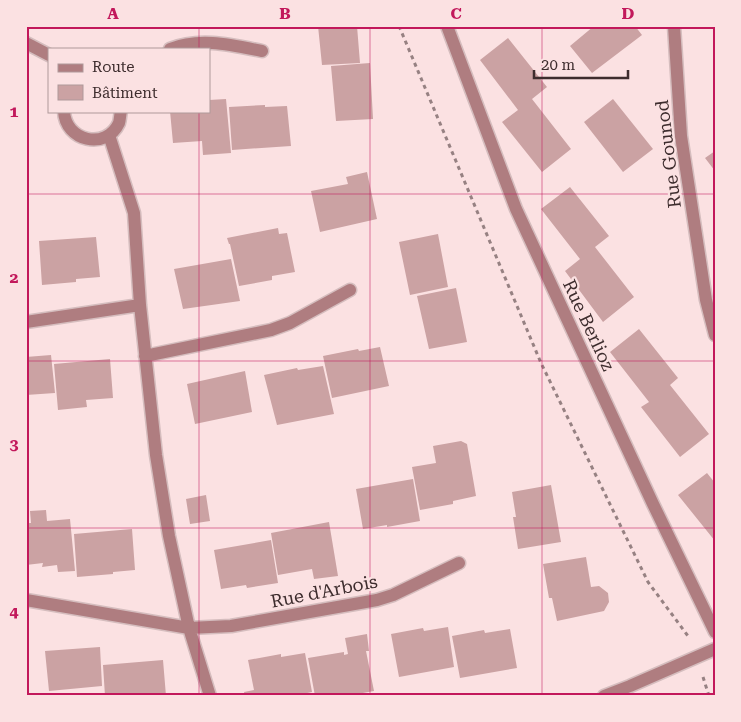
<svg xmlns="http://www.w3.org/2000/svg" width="741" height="722" font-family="'Roboto Serif',serif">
<rect width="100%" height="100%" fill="#fbe1e2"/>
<path fill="#cba2a3" d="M 318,26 L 357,26 L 360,63 L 322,65 Z
M 594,26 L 635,26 L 642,35 L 592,73 L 570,46 Z
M 508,38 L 547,87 L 532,99 L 571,149 L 542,172 L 502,122 L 518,110 L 480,60 Z
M 370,63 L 373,119 L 336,121 L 331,66 Z
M 226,99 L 231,153 L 203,155 L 202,141 L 173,143 L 170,111 L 209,111 L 209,100 Z
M 613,99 L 653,149 L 623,172 L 584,122 Z
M 265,105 L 265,107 L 287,106 L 291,146 L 232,150 L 229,107 Z
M 715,151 L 715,171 L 705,158 Z
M 367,172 L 377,219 L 320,232 L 311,191 L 348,184 L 346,177 Z
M 570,187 L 609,236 L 595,247 L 634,297 L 603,322 L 565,271 L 580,259 L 541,209 Z
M 278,228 L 279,234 L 287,233 L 295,272 L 272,276 L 272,280 L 239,286 L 230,244 L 229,244 L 227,238 Z
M 438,234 L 448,287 L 410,295 L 399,242 Z
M 96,237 L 100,277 L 76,279 L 76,282 L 42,285 L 39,241 Z
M 231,259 L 240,301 L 183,309 L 174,269 Z
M 456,288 L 467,342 L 429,349 L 417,296 Z
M 639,329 L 678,378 L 670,385 L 709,434 L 680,457 L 641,407 L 649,402 L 610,352 Z
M 380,347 L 389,386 L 332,398 L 323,356 L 358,349 L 359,351 Z
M 51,355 L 55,393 L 26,395 L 26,357 Z
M 110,359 L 113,398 L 86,400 L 87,407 L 58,410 L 54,364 Z
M 323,366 L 334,414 L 277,425 L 264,375 L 297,368 L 298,370 Z
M 245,371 L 252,412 L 195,424 L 187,384 Z
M 461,441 L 467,444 L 476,496 L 453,501 L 453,504 L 420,510 L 412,467 L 436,463 L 433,446 Z
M 707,473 L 715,483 L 715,541 L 678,495 Z
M 413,479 L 420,521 L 387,527 L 387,525 L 363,529 L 356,489 Z
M 551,485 L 561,542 L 518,549 L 513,517 L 516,517 L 512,492 Z
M 206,495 L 210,521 L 190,524 L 186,499 Z
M 46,510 L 47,521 L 70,519 L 75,571 L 58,572 L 57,565 L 42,567 L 43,563 L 26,565 L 26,523 L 31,523 L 30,511 Z
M 329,522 L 338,576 L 314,579 L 312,569 L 278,575 L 271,533 Z
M 132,529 L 135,570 L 113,572 L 113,574 L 77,577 L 74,534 Z
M 271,540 L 278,583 L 247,588 L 246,585 L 221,589 L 214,550 Z
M 586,557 L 591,587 L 599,586 L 608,593 L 609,602 L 604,611 L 557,621 L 552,598 L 549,598 L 543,564 Z
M 448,627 L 454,667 L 399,677 L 391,634 L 423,628 L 424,631 Z
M 510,629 L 517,668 L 460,678 L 452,636 L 484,630 L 485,633 Z
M 367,634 L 369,651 L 366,651 L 374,691 L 346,696 L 315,696 L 308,658 L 344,652 L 344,655 L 348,654 L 345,638 Z
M 100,647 L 102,686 L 49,691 L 45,651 Z
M 305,653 L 312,692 L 293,696 L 245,696 L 244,692 L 254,690 L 248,660 L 281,654 L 281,657 Z
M 163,660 L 166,696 L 105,696 L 103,665 Z"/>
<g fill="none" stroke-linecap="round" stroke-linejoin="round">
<g stroke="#d5bdbe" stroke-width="15">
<path id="minor" d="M 447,26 L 516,209 L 653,504 L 715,632
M 674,26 L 681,136 L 706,300 L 715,335
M 26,43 L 49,55
M 170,49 C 200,37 232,45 262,51
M 64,111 C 65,141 106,151 119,123 C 120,120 120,115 121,111
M 109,135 L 134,213 L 140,305 L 156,455 L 169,536 L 189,628 L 210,696
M 26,322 L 140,305
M 145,356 L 271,330 L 290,323 L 350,290
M 26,600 L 189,628 L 231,626 L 377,600 L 393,595 L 459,563
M 604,696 L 630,686 L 715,649"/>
</g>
<path stroke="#968182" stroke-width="3" stroke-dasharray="4 4" stroke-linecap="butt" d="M 399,26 L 541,363 L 648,582 L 688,636
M 703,677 L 709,696"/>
<use href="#minor" stroke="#af7d80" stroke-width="12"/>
</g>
<path fill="none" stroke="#c2185b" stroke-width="1" stroke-opacity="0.55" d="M 199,26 L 199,49M 370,26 L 370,696M 542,26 L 542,696M 199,111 L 199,696M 26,194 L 715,194M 26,361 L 715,361M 26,528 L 715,528"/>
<g text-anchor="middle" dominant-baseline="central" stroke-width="4.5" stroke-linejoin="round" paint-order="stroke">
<g font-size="18" fill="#3e2d2e" stroke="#fbe1e2">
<text transform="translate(668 154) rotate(-97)">Rue Gounod</text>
<text transform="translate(589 325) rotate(65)">Rue Berlioz</text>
<text transform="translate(324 591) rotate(-11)">Rue d'Arbois</text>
</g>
</g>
<rect width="741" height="722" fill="none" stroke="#fbe1e2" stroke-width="55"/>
<rect x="48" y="48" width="162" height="65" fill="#fbe1e2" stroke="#af999a"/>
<rect x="58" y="64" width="25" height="8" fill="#af7d80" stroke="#af999a"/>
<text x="92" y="72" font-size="15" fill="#3e2d2e">Route</text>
<rect x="58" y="85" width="25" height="15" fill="#cba2a3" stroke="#af999a"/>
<text x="92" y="98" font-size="15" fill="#3e2d2e">Bâtiment</text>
<path d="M534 70v8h94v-8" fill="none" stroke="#3e2d2e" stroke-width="2.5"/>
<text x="541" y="70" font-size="15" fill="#3e2d2e" stroke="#fbe1e2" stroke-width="4" paint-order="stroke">20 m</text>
<rect x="28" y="28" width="686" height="666" fill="none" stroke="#c2185b" stroke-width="2"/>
<g font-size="16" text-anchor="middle" font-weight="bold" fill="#c2185b">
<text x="113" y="19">A</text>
<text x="285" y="19">B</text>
<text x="456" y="19">C</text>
<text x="628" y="19">D</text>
<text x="14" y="117">1</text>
<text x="14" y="283">2</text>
<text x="14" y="450">3</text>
<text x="14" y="617">4</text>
</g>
</svg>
